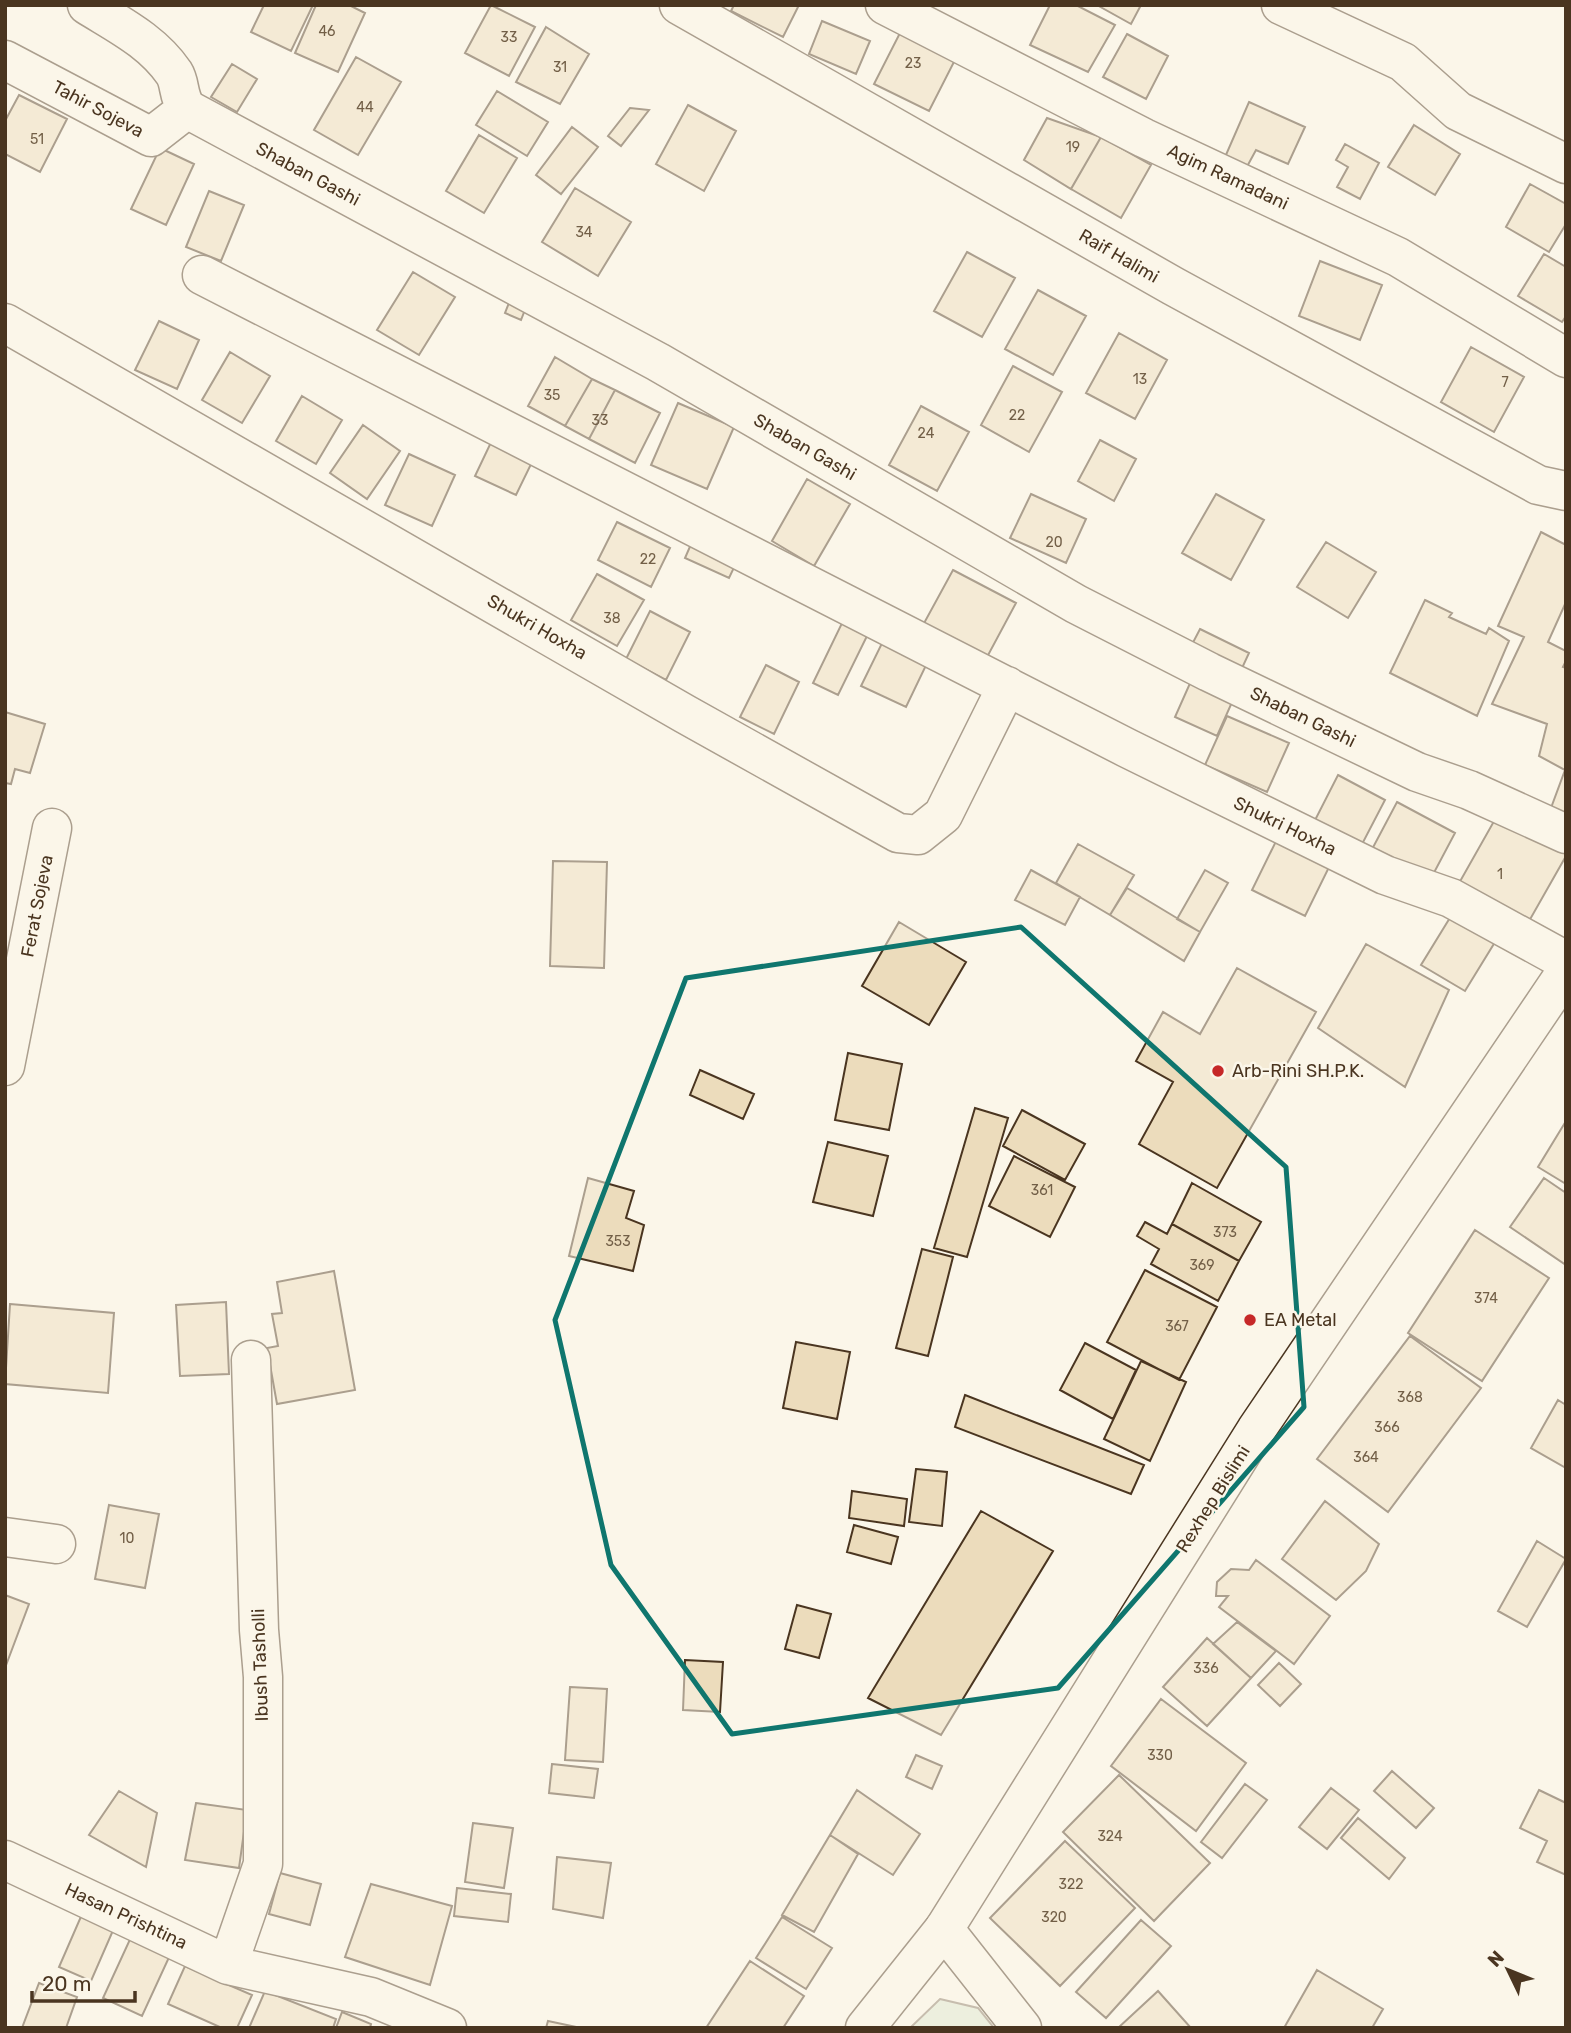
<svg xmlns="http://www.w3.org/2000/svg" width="1571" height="2033" font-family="Rubik,sans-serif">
<rect width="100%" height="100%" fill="#fbf6e9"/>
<path fill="#dce7d0" stroke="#887966" stroke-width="2" d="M 940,1999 L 978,2008 L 994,2028 L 910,2028 Z"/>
<path fill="#ecdcbc" stroke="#4a3520" stroke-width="2" d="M 264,5 L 313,5 L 291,51 L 251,32 Z
M 316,5 L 349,5 L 365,13 L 338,72 L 295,53 Z
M 491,5 L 535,27 L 509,76 L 465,53 Z
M 734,5 L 799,5 L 783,37 L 731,11 Z
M 1050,5 L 1076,5 L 1115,25 L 1088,72 L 1030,45 Z
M 1097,5 L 1141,5 L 1131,24 Z
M 822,21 L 870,41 L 856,74 L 809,54 Z
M 546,27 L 589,54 L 560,104 L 516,82 Z
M 902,29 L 957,56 L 929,111 L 874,84 Z
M 1127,34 L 1168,56 L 1146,99 L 1103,77 Z
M 356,57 L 401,82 L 358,155 L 314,130 Z
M 232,64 L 257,79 L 237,112 L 211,97 Z
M 497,91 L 548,122 L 527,156 L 476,125 Z
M 19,95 L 67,119 L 40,172 L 5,154 L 5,121 Z
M 1249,102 L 1305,127 L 1288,164 L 1256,150 L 1243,174 L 1222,164 Z
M 688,105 L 736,131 L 704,191 L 656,164 Z
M 630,108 L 649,110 L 621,146 L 608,136 Z
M 1047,118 L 1101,137 L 1071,189 L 1024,160 Z
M 1414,125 L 1460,154 L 1435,195 L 1388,167 Z
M 572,127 L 598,147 L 561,194 L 536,175 Z
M 479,135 L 517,158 L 484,213 L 446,191 Z
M 1101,137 L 1151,165 L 1121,218 L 1071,189 Z
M 1345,144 L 1379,163 L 1360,199 L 1337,187 L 1348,167 L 1336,160 Z
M 160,148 L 194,164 L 166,225 L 131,209 Z
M 1530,184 L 1566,204 L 1566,224 L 1549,252 L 1506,227 Z
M 575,188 L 631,222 L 598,276 L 542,242 Z
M 209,191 L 244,205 L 221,261 L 186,247 Z
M 967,252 L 1015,278 L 982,337 L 934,311 Z
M 1544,254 L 1566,267 L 1566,316 L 1562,322 L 1518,296 Z
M 1320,261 L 1382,285 L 1360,340 L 1299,316 Z
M 413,272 L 455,297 L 419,355 L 377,330 Z
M 1038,290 L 1086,316 L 1053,375 L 1005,349 Z
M 512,295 L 528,302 L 521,320 L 505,313 Z
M 159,321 L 199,340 L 177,389 L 135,370 Z
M 1119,333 L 1167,360 L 1135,419 L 1086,393 Z
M 1471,347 L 1524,377 L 1494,432 L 1441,402 Z
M 230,352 L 270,376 L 242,423 L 202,400 Z
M 555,357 L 592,379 L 565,426 L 528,406 Z
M 1013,366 L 1062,392 L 1029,452 L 981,425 Z
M 592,379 L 615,390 L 589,439 L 565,426 Z
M 615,390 L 660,413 L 635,463 L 589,439 Z
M 302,396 L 342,420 L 316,464 L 276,441 Z
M 678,403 L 734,427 L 707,489 L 651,465 Z
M 921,406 L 969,432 L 937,491 L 889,465 Z
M 363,425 L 400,451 L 367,499 L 330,473 Z
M 494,436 L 535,456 L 516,495 L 475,476 Z
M 1100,440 L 1136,459 L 1114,501 L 1078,481 Z
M 409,454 L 455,475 L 432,526 L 385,505 Z
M 807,479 L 850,504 L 814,566 L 772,541 Z
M 1031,494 L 1086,519 L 1066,563 L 1010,538 Z
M 1216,494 L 1264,520 L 1231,580 L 1182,553 Z
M 617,522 L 670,548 L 651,587 L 598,560 Z
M 1541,532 L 1564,544 L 1566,542 L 1566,602 L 1548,642 L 1566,651 L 1566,661 L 1563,667 L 1566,668 L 1566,815 L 1551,808 L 1565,770 L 1539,756 L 1547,724 L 1492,704 L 1524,637 L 1498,626 Z
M 695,535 L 740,555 L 729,578 L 685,558 Z
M 1326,542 L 1376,572 L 1348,618 L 1297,587 Z
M 953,570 L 1016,603 L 986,659 L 923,625 Z
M 597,574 L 644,600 L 617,646 L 571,620 Z
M 1425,600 L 1452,613 L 1449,617 L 1486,634 L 1489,628 L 1509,641 L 1477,716 L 1390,673 Z
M 650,611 L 690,632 L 666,680 L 626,659 Z
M 843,621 L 868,634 L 838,695 L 813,683 Z
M 1200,629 L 1249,653 L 1237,679 L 1187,654 Z
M 886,635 L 930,657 L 906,707 L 861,686 Z
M 766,665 L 799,682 L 774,734 L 740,717 Z
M 1195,672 L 1237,691 L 1217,736 L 1175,717 Z
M 5,712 L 45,724 L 30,773 L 15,769 L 11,784 L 5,783 Z
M 1227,716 L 1289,743 L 1267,792 L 1205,765 Z
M 1338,775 L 1385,800 L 1359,850 L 1312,826 Z
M 1397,802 L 1455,833 L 1428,884 L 1370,853 Z
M 1502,807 L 1566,842 L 1566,856 L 1524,930 L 1454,892 Z
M 1282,829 L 1335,855 L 1305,916 L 1252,890 Z
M 1078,844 L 1134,875 L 1110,915 L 1056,883 Z
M 553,861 L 607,862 L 604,968 L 550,966 Z
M 1031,870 L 1080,897 L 1065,925 L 1015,900 Z
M 1205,870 L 1228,883 L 1200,932 L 1177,919 Z
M 1127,888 L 1200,932 L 1184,961 L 1110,915 Z
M 1459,903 L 1503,929 L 1465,991 L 1421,965 Z
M 899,922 L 966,962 L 929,1025 L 862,986 Z
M 1366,944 L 1449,990 L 1405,1087 L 1318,1028 Z
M 1237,968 L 1316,1012 L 1217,1188 L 1139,1144 L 1173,1082 L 1136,1061 L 1163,1012 L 1200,1034 Z
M 848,1053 L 902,1064 L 889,1130 L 835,1120 Z
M 700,1070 L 754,1094 L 743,1119 L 690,1095 Z
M 975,1108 L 1008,1118 L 967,1257 L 934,1248 Z
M 1022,1110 L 1085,1144 L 1065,1180 L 1003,1146 Z
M 1566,1121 L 1566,1184 L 1538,1167 Z
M 828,1142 L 888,1156 L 873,1216 L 813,1202 Z
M 1014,1156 L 1075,1187 L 1050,1237 L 989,1206 Z
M 588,1178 L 634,1191 L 626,1218 L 644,1225 L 633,1271 L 569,1256 Z
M 1544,1178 L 1566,1193 L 1566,1265 L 1510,1227 Z
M 1192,1183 L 1261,1222 L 1239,1261 L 1172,1224 Z
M 1145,1222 L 1167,1234 L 1172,1224 L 1239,1261 L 1218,1301 L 1151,1264 L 1159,1249 L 1137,1236 Z
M 1475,1230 L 1549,1278 L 1482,1381 L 1408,1333 Z
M 922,1249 L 953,1257 L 928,1356 L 896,1348 Z
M 1145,1270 L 1217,1307 L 1179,1380 L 1107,1342 Z
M 334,1271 L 355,1390 L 277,1404 L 267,1348 L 278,1346 L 272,1314 L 282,1313 L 277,1282 Z
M 226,1302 L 229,1374 L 180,1376 L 176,1305 Z
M 10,1304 L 114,1313 L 108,1393 L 5,1384 Z
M 1410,1336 L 1481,1388 L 1388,1512 L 1317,1459 Z
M 796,1342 L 850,1352 L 837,1419 L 783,1408 Z
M 1085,1343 L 1136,1370 L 1113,1419 L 1060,1390 Z
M 1141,1361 L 1186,1382 L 1150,1461 L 1104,1439 Z
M 965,1395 L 1144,1465 L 1131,1494 L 955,1427 Z
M 1558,1400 L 1566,1405 L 1566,1468 L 1531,1448 Z
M 916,1469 L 947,1472 L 942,1526 L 909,1522 Z
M 852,1491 L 907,1499 L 904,1526 L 849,1518 Z
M 1325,1501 L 1379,1544 L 1366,1571 L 1336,1600 L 1282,1559 Z
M 109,1505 L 159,1514 L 145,1588 L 95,1579 Z
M 981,1511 L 1053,1551 L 941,1735 L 868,1698 Z
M 854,1525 L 898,1537 L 891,1564 L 847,1552 Z
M 1537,1541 L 1566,1559 L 1527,1627 L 1498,1611 Z
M 1256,1560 L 1330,1616 L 1294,1664 L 1219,1607 L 1228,1596 L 1216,1596 L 1217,1582 L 1231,1569 L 1249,1570 Z
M 5,1595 L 29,1604 L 5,1668 Z
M 797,1605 L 831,1614 L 819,1658 L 785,1649 Z
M 1237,1622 L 1276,1651 L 1251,1678 L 1213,1644 Z
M 1207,1638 L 1251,1678 L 1207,1726 L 1163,1687 Z
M 685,1660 L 723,1662 L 720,1712 L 683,1710 Z
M 1279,1663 L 1301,1684 L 1280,1706 L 1258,1685 Z
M 570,1687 L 607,1689 L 603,1762 L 565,1760 Z
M 1161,1699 L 1246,1763 L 1196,1831 L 1111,1766 Z
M 916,1755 L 942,1766 L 932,1789 L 906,1777 Z
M 552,1764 L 598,1769 L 594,1798 L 549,1793 Z
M 1392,1771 L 1434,1808 L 1416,1828 L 1374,1791 Z
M 1119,1775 L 1210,1863 L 1154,1921 L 1063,1832 Z
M 1245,1784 L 1267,1800 L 1222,1858 L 1201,1842 Z
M 1331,1788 L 1359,1810 L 1327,1849 L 1299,1827 Z
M 857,1790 L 920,1834 L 893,1875 L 830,1835 Z
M 1539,1790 L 1566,1803 L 1566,1875 L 1537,1862 L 1547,1841 L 1520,1828 Z
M 119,1791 L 157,1813 L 146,1867 L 89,1835 Z
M 196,1803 L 247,1810 L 239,1868 L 185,1860 Z
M 1358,1818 L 1405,1858 L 1389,1879 L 1341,1838 Z
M 473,1823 L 513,1828 L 504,1888 L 465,1882 Z
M 830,1835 L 858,1854 L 814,1932 L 782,1915 Z
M 1065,1841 L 1135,1908 L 1060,1986 L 990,1918 Z
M 557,1857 L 611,1863 L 603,1918 L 553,1909 Z
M 280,1873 L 321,1884 L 310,1925 L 269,1914 Z
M 371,1884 L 452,1906 L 430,1985 L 345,1957 Z
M 457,1888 L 511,1894 L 508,1922 L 454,1916 Z
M 86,1905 L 118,1919 L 91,1981 L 59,1967 Z
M 782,1917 L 832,1948 L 806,1989 L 756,1958 Z
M 1141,1920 L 1171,1946 L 1106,2018 L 1076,1992 Z
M 132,1935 L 171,1953 L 142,2016 L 103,1998 Z
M 750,1961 L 804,1996 L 783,2028 L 706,2028 Z
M 185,1966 L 252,1995 L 237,2028 L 222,2028 L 168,2004 Z
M 1317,1970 L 1383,2009 L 1372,2028 L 1284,2028 Z
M 39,1983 L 77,1997 L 66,2028 L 22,2028 Z
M 265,1991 L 336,2019 L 333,2028 L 249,2028 Z
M 1158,1991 L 1191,2028 L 1118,2028 Z
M 342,2012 L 371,2024 L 370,2028 L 336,2028 Z
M 548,2021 L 581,2028 L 546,2028 Z"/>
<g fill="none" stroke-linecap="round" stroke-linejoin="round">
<g stroke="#4a3520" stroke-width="41">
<path id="minor" d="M 87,5 C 119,25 152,41 174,73 C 181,84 177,95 187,109 L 658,362 L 1076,604 L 1209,672 L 1417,772 L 1469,790 L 1566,834
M 679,5 L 1173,286 L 1538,485 L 1566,491
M 885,5 L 1144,138 L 1398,257 L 1566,358
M 1281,5 L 1403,62 L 1458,111 L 1566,164
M 5,60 L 151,137 L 187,109
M 202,275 L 1127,748 L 1385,875 L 1451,898 L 1566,961
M 5,323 L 685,714 L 898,833 L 918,835 L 943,815 L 1007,686
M 5,1066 L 52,828
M 5,1537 L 56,1544
M 5,1860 L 228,1965 L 371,1997 L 447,2028
M 944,1929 L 1022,2028
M 228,1965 L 263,1864 L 263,1677 L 259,1630 L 251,1360"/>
</g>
<g stroke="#4a3520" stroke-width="41">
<path id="major" d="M 865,2028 L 944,1929 L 1256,1430 L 1566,972"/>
</g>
<use href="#minor" stroke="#fbf6e9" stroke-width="38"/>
<use href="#major" stroke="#fbf6e9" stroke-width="38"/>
</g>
<path d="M0 0H1571V2033H0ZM 1021,927 L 1286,1167 L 1304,1407 L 1058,1688 L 732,1734 L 611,1565 L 555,1320 L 686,978 Z" fill="#fbf6e9" fill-opacity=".55" fill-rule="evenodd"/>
<path fill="none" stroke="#0f766e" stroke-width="5" stroke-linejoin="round" d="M 1021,927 L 1286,1167 L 1304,1407 L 1058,1688 L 732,1734 L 611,1565 L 555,1320 L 686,978 Z"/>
<g fill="#c62828" stroke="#fbf6e9" stroke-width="2.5">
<circle cx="1218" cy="1071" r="7"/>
<circle cx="1250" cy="1320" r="7"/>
</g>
<g text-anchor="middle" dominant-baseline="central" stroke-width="5" stroke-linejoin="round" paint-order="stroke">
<g font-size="14" fill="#725f47">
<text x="327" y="31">46</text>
<text x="509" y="37">33</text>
<text x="913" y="63">23</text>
<text x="560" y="67">31</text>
<text x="365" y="107">44</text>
<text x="37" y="139">51</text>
<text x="1073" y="147">19</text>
<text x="584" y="232">34</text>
<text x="1140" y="379">13</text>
<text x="1505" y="382">7</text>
<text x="552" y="395">35</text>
<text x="1017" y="415">22</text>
<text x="600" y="420">33</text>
<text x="926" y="433">24</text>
<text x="1054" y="542">20</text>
<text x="648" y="559">22</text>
<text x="612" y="618">38</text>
<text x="1500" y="874">1</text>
<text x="1042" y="1190">361</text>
<text x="1225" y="1232">373</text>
<text x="618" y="1241">353</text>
<text x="1202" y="1265">369</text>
<text x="1486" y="1298">374</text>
<text x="1177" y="1326">367</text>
<text x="1410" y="1397">368</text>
<text x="1387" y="1427">366</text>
<text x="1366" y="1457">364</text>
<text x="127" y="1538">10</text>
<text x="1206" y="1668">336</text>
<text x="1160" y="1755">330</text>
<text x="1110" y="1836">324</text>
<text x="1071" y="1884">322</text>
<text x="1054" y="1917">320</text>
</g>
<g font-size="18" fill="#4a3520" stroke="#fbf6e9">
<text transform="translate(98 109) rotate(28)">Tahir Sojeva</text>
<text transform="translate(308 174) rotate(28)">Shaban Gashi</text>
<text transform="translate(1228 177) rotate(25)">Agim Ramadani</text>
<text transform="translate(1119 256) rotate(30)">Raif Halimi</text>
<text transform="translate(805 447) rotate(30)">Shaban Gashi</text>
<text transform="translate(537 627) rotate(30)">Shukri Hoxha</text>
<text transform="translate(1303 717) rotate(26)">Shaban Gashi</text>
<text transform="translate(1285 826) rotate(26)">Shukri Hoxha</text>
<text transform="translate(37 906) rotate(-79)">Ferat Sojeva</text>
<text transform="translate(1213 1499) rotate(-58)">Rexhep Bislimi</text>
<text transform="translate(260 1665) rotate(-92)">Ibush Tasholli</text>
<text transform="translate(126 1916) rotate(25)">Hasan Prishtina</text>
</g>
<g font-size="18" fill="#4a3520" stroke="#fbf6e9" text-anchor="start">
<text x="1232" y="1071">Arb-Rini SH.P.K.</text>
<text x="1264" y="1320">EA Metal</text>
</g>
</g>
<rect width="1571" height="2033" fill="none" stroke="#4a3520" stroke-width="14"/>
<g transform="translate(1508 1970) rotate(313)" stroke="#fbf6e9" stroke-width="5" paint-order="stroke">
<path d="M0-5L12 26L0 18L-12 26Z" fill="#4a3520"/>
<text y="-10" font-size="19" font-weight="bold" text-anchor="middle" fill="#4a3520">N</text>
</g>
<path d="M32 1991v10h103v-10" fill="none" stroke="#4a3520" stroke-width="3.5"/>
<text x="42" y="1991" font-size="21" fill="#4a3520" stroke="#fbf6e9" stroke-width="5" paint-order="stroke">20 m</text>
</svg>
